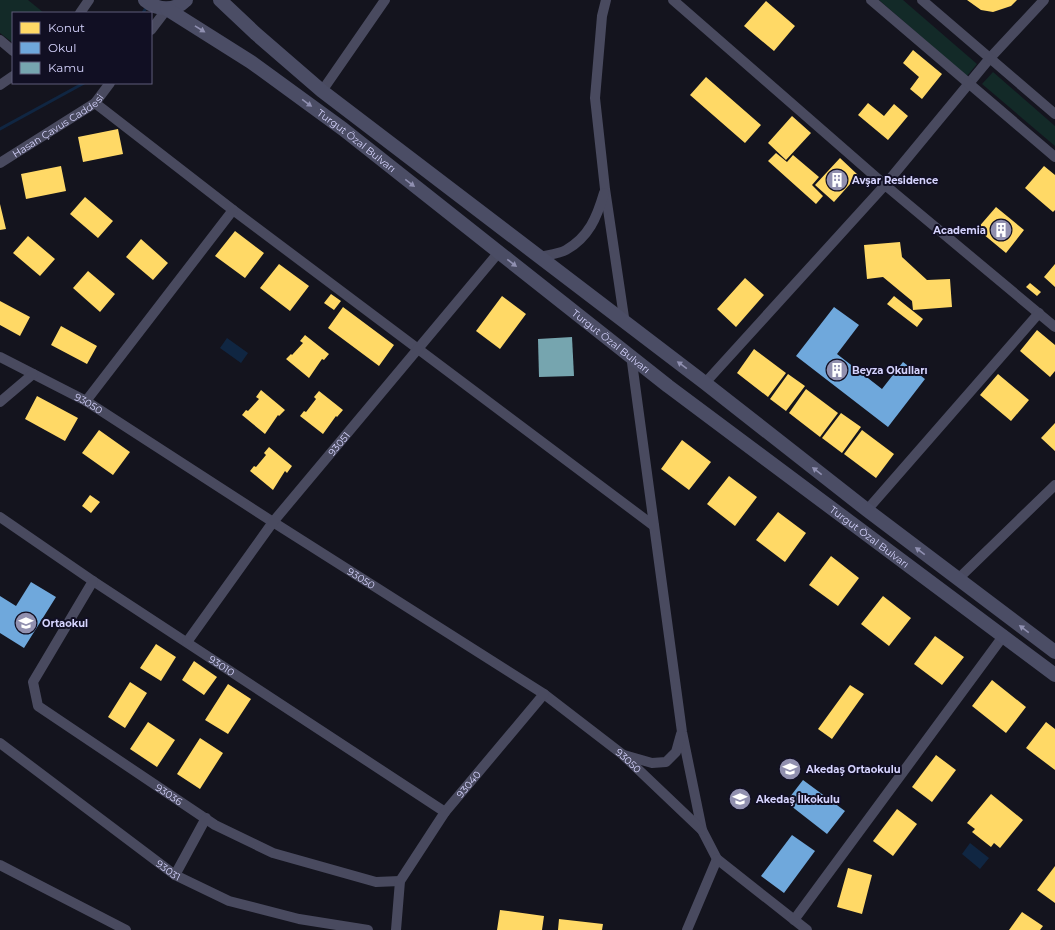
<svg xmlns="http://www.w3.org/2000/svg" width="1055" height="930" font-family="Montserrat,sans-serif">
<rect width="100%" height="100%" fill="#14141e"/>
<path fill="#132a28" d="M 0,0 L 28,0 L 44,13 L 13,13 L 13,43 L 0,33 Z
M 879,0 L 903,0 L 977,64 L 967,76 Z
M 993,72 L 1055,126 L 1055,146 L 982,84 Z"/>
<path fill="#102642" d="M 227,338 L 248,353 L 241,363 L 220,348 Z
M 970,843 L 989,858 L 980,869 L 962,854 Z"/>
<path fill="#ffd966" d="M 967,0 L 1017,0 L 1011,6 L 993,12 L 981,10 Z
M 766,1 L 795,26 L 774,51 L 744,26 Z
M 913,50 L 942,74 L 922,99 L 910,89 L 919,77 L 903,63 Z
M 706,77 L 761,125 L 745,143 L 690,95 Z
M 868,103 L 884,116 L 894,104 L 908,116 L 888,140 L 858,115 Z
M 792,116 L 811,133 L 786,160 L 768,143 Z
M 118,129 L 123,154 L 83,162 L 78,137 Z
M 776,153 L 787,162 L 793,155 L 819,177 L 812,185 L 823,196 L 816,204 L 768,161 Z
M 840,158 L 858,175 L 834,202 L 815,185 Z
M 61,166 L 66,191 L 26,199 L 21,174 Z
M 1044,166 L 1055,175 L 1055,210 L 1053,212 L 1025,188 Z
M 85,197 L 113,221 L 98,238 L 70,214 Z
M 0,204 L 6,229 L 0,230 Z
M 996,207 L 1024,230 L 1006,253 L 977,229 Z
M 235,231 L 264,253 L 245,278 L 215,256 Z
M 28,236 L 55,259 L 40,276 L 13,253 Z
M 141,239 L 168,263 L 153,280 L 126,257 Z
M 900,242 L 902,257 L 927,280 L 950,279 L 952,307 L 913,310 L 912,301 L 883,277 L 867,279 L 864,245 Z
M 279,264 L 309,286 L 290,311 L 260,288 Z
M 1055,264 L 1055,287 L 1044,277 Z
M 88,271 L 115,294 L 100,312 L 73,288 Z
M 745,278 L 764,295 L 736,327 L 717,309 Z
M 1030,283 L 1041,292 L 1037,296 L 1026,287 Z
M 331,294 L 341,301 L 334,310 L 324,303 Z
M 502,296 L 526,314 L 500,349 L 476,331 Z
M 894,296 L 923,319 L 917,327 L 887,304 Z
M 0,301 L 30,317 L 20,336 L 0,325 Z
M 343,307 L 394,345 L 379,366 L 328,328 Z
M 61,326 L 97,346 L 87,364 L 51,345 Z
M 1037,330 L 1055,345 L 1055,371 L 1050,377 L 1020,351 Z
M 305,335 L 329,354 L 324,360 L 322,359 L 309,378 L 286,359 L 291,354 L 292,355 L 303,343 L 300,341 Z
M 754,349 L 786,373 L 768,397 L 737,373 Z
M 788,374 L 805,386 L 786,411 L 770,399 Z
M 998,374 L 1029,400 L 1011,421 L 980,395 Z
M 806,389 L 838,413 L 820,437 L 789,413 Z
M 261,390 L 285,410 L 279,416 L 278,415 L 265,434 L 242,415 L 246,410 L 248,411 L 259,399 L 256,397 Z
M 319,391 L 343,410 L 337,417 L 336,416 L 323,434 L 300,416 L 304,411 L 306,412 L 316,399 L 314,397 Z
M 37,396 L 78,418 L 65,441 L 25,419 Z
M 841,413 L 861,427 L 842,453 L 822,438 Z
M 1055,423 L 1055,451 L 1041,438 Z
M 99,430 L 130,452 L 113,475 L 82,453 Z
M 862,430 L 894,454 L 876,478 L 844,454 Z
M 682,440 L 711,462 L 689,490 L 661,469 Z
M 269,447 L 292,466 L 287,473 L 285,471 L 273,490 L 250,471 L 254,466 L 256,467 L 266,455 L 264,453 Z
M 729,476 L 757,497 L 735,526 L 707,504 Z
M 90,495 L 100,502 L 91,513 L 82,506 Z
M 778,512 L 806,533 L 785,562 L 756,540 Z
M 831,556 L 859,578 L 838,606 L 809,585 Z
M 883,596 L 911,618 L 889,646 L 861,624 Z
M 935,636 L 964,657 L 942,685 L 914,664 Z
M 156,644 L 176,657 L 161,681 L 140,668 Z
M 194,661 L 217,677 L 204,695 L 182,680 Z
M 992,680 L 1026,707 L 1006,733 L 972,706 Z
M 130,682 L 147,693 L 125,728 L 108,717 Z
M 228,684 L 251,699 L 228,734 L 205,720 Z
M 850,685 L 864,694 L 832,739 L 818,729 Z
M 148,722 L 175,740 L 157,767 L 130,749 Z
M 1046,722 L 1055,729 L 1055,770 L 1026,748 Z
M 200,738 L 223,753 L 200,789 L 177,774 Z
M 936,755 L 956,770 L 932,802 L 912,787 Z
M 991,794 L 1023,820 L 1000,848 L 994,843 L 991,847 L 972,832 L 975,829 L 967,823 Z
M 897,809 L 917,824 L 893,856 L 873,841 Z
M 1055,866 L 1055,903 L 1037,890 Z
M 848,868 L 872,875 L 862,914 L 837,907 Z
M 500,910 L 544,916 L 542,930 L 497,930 Z
M 1022,912 L 1043,926 L 1040,930 L 1009,930 Z
M 559,919 L 603,924 L 602,930 L 558,930 Z"/>
<path fill="#6fa8dc" d="M 834,307 L 859,325 L 837,354 L 882,389 L 903,362 L 925,379 L 888,427 L 796,356 Z
M 31,582 L 56,597 L 24,648 L 0,633 L 0,596 L 16,606 Z
M 803,780 L 845,811 L 827,834 L 786,802 Z
M 792,835 L 815,851 L 784,893 L 761,876 Z"/>
<path fill="#76a5af" d="M 572,337 L 574,376 L 539,377 L 538,339 Z"/>
<g fill="none" stroke-linecap="round" stroke-linejoin="round">
<path stroke="#102642" stroke-width="3" d="M 143,13 L 147,6
M 0,129 L 84,83"/>
<g stroke="#494a5f" stroke-width="10">
<path d="M 606,0 L 602,16 L 595,98 L 605,189 L 625,324"/>
<path d="M 673,0 L 885,185 L 990,58 L 1044,0"/>
<path d="M 871,0 L 1055,157"/>
<path d="M 922,0 L 1055,114"/>
<path d="M 80,13 L 89,0"/>
<path d="M 151,30 L 167,9"/>
<path d="M 0,40 L 13,51"/>
<path d="M 0,85 L 13,76"/>
<path d="M 322,91 L 385,0"/>
<path id="s1" d="M 0,163 L 95,103 L 110,83"/>
<path d="M 233,210 L 654,526"/>
<path d="M 539,257 C 547,255 559,254 566,250 C 589,237 597,217 604,193"/>
<path d="M 631,355 L 682,732 L 702,830 L 717,859 L 807,930"/>
<path id="s2" d="M 0,357 L 86,401 L 273,522 L 544,694 L 622,754 L 702,830"/>
<path d="M 705,383 L 885,185 L 1055,327"/>
<path d="M 86,401 L 233,210 L 95,103"/>
<path d="M 0,402 L 33,374"/>
<path d="M 867,510 L 1039,313"/>
<path id="s3" d="M 0,517 L 93,581 L 445,812"/>
<path d="M 958,579 L 1055,485"/>
<path id="s4" d="M 93,581 L 33,682 L 38,706 L 215,825 L 273,853 L 376,882 L 400,881"/>
<path id="s5" d="M 187,642 L 273,522 L 499,252"/>
<path id="s6" d="M 0,743 L 175,875 L 229,901 L 299,919 L 368,930"/>
<path d="M 624,755 L 652,763 L 666,762 L 676,752 L 681,734"/>
<path d="M 0,865 L 126,930"/>
<path d="M 175,875 L 206,818"/>
<path d="M 794,920 L 1004,635"/>
<path id="s7" d="M 396,930 L 400,881 L 445,812 L 544,694"/>
<path d="M 687,930 L 717,859"/>
</g>
<g stroke="#4b4d65" stroke-width="14">
<path d="M 145,0 C 157,10 174,12 186,0"/>
<path d="M 220,0 L 255,33 L 322,91 L 705,383 L 867,510 L 1055,652"/>
<path id="s8" d="M 167,9 L 251,62 L 343,129 L 668,386 L 1055,675"/>
</g>
</g>
<defs><path id="oneway-solid" d="M-6-.8H1V-3.2L6.5 0L1 3.2V.8H-6Z"/></defs>
<g fill="#9090b1">
<use href="#oneway-solid" transform="translate(200 29) rotate(32)"/>
<use href="#oneway-solid" transform="translate(307 103) rotate(36)"/>
<use href="#oneway-solid" transform="translate(410 183) rotate(38)"/>
<use href="#oneway-solid" transform="translate(512 263) rotate(38)"/>
<use href="#oneway-solid" transform="translate(682 365) rotate(-144)"/>
<use href="#oneway-solid" transform="translate(817 471) rotate(-142)"/>
<use href="#oneway-solid" transform="translate(920 551) rotate(-143)"/>
<use href="#oneway-solid" transform="translate(1024 629) rotate(-143)"/>
</g>
<defs>
<g id="building-disc" transform="scale(1.15)"><circle r="9.5" fill="#9190af" stroke="#110f23"/><path d="M-4-6H4V6H1V3H-1V6H-4ZM-2.5-4.3h1.7v1.8h-1.7ZM.8-4.3h1.7v1.8H.8ZM-2.5-1h1.7V.8h-1.7ZM.8-1h1.7V.8H.8Z" fill="#fff"/></g>
<g id="school-disc" transform="scale(1.15)"><circle r="9.5" fill="#9190af" stroke="#110f23"/><path d="M0-5L7-2L0 1L-7-2ZM-4 1L0 2.5L4 1V4Q0 6-4 4Z" fill="#fff"/></g>
</defs>
<g fill-rule="evenodd">
<use href="#building-disc" x="837" y="180"/>
<use href="#building-disc" x="1001" y="230"/>
<use href="#building-disc" x="837" y="370"/>
<use href="#school-disc" x="26" y="623"/>
<use href="#school-disc" x="790" y="769"/>
<use href="#school-disc" x="740" y="799"/>
</g>
<g text-anchor="middle" dominant-baseline="central" stroke-width="4" stroke-linejoin="round" paint-order="stroke">
<g font-size="10" fill="#d5d3fd" stroke="#110f23">
<text stroke="none"><textPath href="#s1" startOffset="69">Hasan Çavus Caddesi</textPath></text>
<text stroke="none"><textPath href="#s8" startOffset="231">Turgut Özal Bulvarı</textPath></text>
<text stroke="none"><textPath href="#s8" startOffset="555">Turgut Özal Bulvarı</textPath></text>
<text stroke="none"><textPath href="#s2" startOffset="100">93050</textPath></text>
<text stroke="none"><textPath href="#s5" startOffset="250">93051</textPath></text>
<text stroke="none"><textPath href="#s8" startOffset="879">Turgut Özal Bulvarı</textPath></text>
<text stroke="none"><textPath href="#s2" startOffset="424">93050</textPath></text>
<text stroke="none"><textPath href="#s3" startOffset="267">93010</textPath></text>
<text stroke="none"><textPath href="#s2" startOffset="748">93050</textPath></text>
<text stroke="none"><textPath href="#s7" startOffset="168">93040</textPath></text>
<text stroke="none"><textPath href="#s4" startOffset="300">93036</textPath></text>
<text stroke="none"><textPath href="#s6" startOffset="211">93031</textPath></text>
</g>
<g font-size="10" font-weight="bold" fill="#d5d3fd" stroke="#110f23" text-anchor="start">
<text x="852" y="180">Avşar Residence</text>
<text x="986" y="230" text-anchor="end">Academia</text>
<text x="852" y="370">Beyza Okulları</text>
<text x="42" y="623">Ortaokul</text>
<text x="806" y="769">Akedaş Ortaokulu</text>
<text x="756" y="799">Akedaş İlkokulu</text>
</g>
</g>
<rect x="12" y="12" width="140" height="72" fill="#110f23" stroke="#5f5d7a"/>
<rect x="20" y="22" width="20" height="12" fill="#ffd966" stroke="#5f5d7a"/>
<text x="48" y="32" font-size="12" fill="#d5d3fd">Konut</text>
<rect x="20" y="42" width="20" height="12" fill="#6fa8dc" stroke="#5f5d7a"/>
<text x="48" y="52" font-size="12" fill="#d5d3fd">Okul</text>
<rect x="20" y="62" width="20" height="12" fill="#76a5af" stroke="#5f5d7a"/>
<text x="48" y="72" font-size="12" fill="#d5d3fd">Kamu</text>
</svg>
